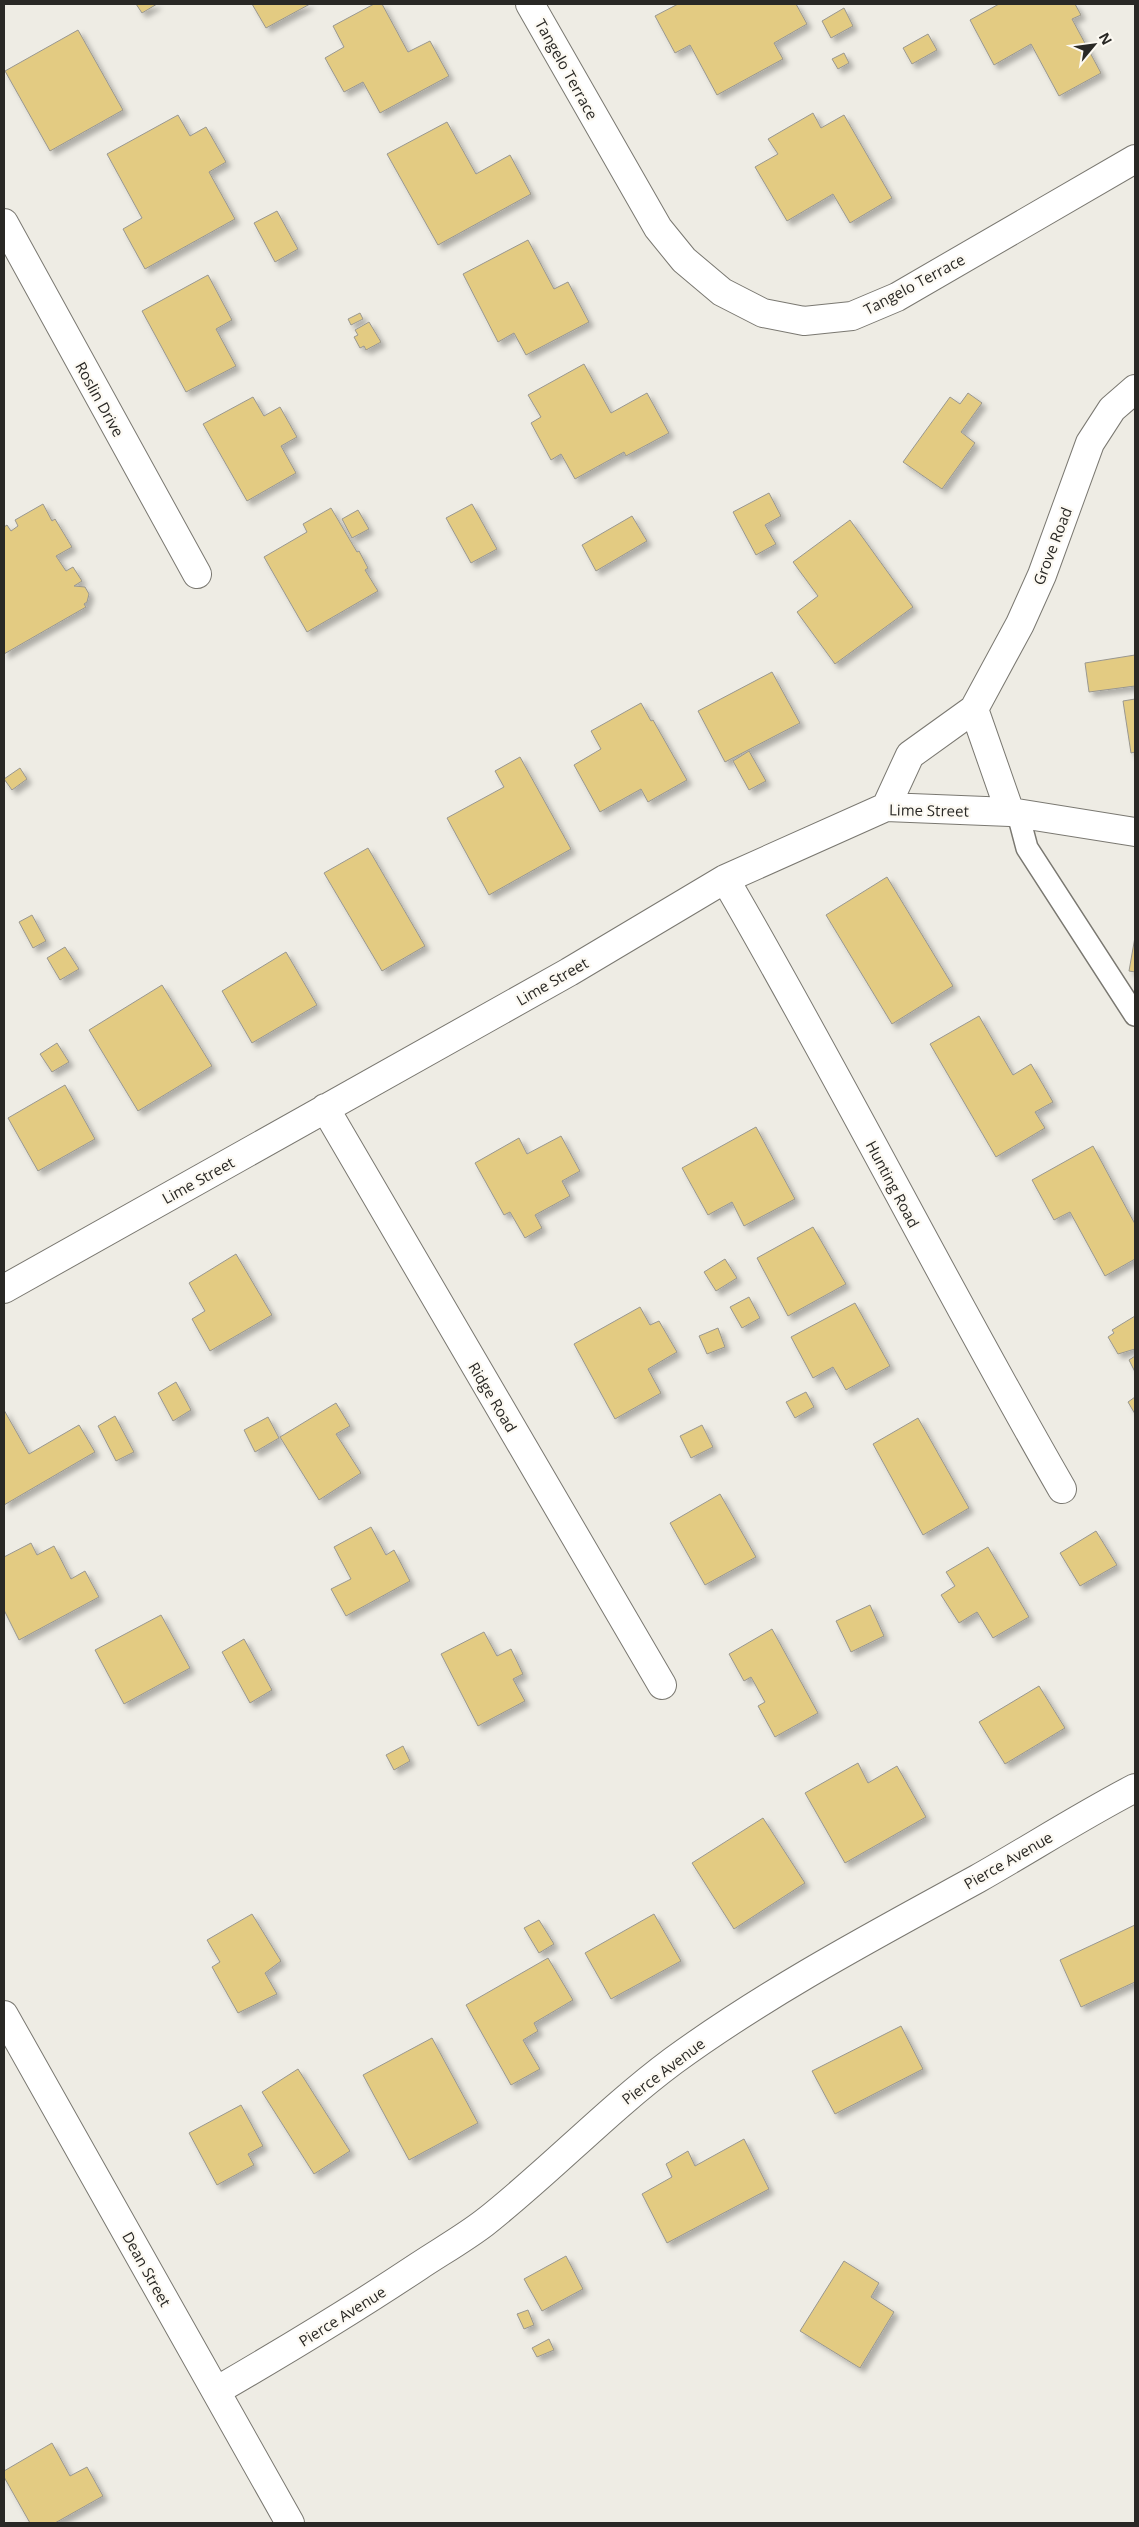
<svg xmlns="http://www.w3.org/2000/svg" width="1139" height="2527" font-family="'Open Sans',sans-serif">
<defs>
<filter id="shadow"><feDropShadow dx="4.5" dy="4.5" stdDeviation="2.5" flood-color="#0004"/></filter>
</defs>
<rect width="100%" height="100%" fill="#eeece4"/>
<path fill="#e3cb82" stroke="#999790" filter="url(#shadow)" d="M 136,4 L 157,4 L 142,13 Z
M 252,4 L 310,4 L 266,28 Z
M 374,4 L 382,4 L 408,52 L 430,41 L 449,76 L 380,113 L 363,82 L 344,92 L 325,58 L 344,47 L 333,26 Z
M 678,4 L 796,4 L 807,24 L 774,43 L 783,59 L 717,95 L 690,45 L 675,53 L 655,16 Z
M 999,4 L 1075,4 L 1081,15 L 1072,19 L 1101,73 L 1059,96 L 1031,44 L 994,65 L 970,20 Z
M 844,8 L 853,26 L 831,38 L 822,21 Z
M 78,30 L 123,110 L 50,151 L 5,71 Z
M 928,34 L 937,50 L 912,64 L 903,48 Z
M 844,53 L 849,63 L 838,69 L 832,59 Z
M 813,113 L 821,128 L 844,115 L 892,198 L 850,223 L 833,194 L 787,221 L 755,167 L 778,154 L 768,139 Z
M 178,115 L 190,136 L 206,127 L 226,162 L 209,172 L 235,219 L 145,269 L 123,229 L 142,218 L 107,154 Z
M 447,122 L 476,174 L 510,155 L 531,194 L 438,245 L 387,154 Z
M 277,211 L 298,249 L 275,262 L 254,223 Z
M 528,240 L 554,289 L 568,282 L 589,322 L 526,355 L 514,333 L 498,342 L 463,274 Z
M 208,275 L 232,320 L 216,329 L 236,366 L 186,392 L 142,311 Z
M 360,313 L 363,319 L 351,325 L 348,319 Z
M 369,322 L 381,342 L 366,350 L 364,346 L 360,348 L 354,337 L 358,335 L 355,330 Z
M 584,364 L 611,413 L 647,393 L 669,433 L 626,456 L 624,452 L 575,479 L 561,454 L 551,460 L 531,423 L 541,417 L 528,395 Z
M 968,393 L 982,403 L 961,432 L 975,443 L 942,489 L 903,462 L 950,397 L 960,404 Z
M 253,397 L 264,416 L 280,407 L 297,437 L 281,446 L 296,473 L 247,501 L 203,424 Z
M 769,493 L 781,516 L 765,525 L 776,544 L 756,555 L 733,512 Z
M 43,504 L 52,521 L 55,519 L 72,547 L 56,556 L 66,571 L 73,567 L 82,581 L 74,586 L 85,587 L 89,594 L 87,602 L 84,604 L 86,607 L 4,654 L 4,527 L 7,525 L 11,531 L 18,526 L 15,520 Z
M 472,504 L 497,549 L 471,563 L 446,518 Z
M 331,508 L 357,552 L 359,551 L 368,568 L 365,570 L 378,591 L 307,632 L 264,557 L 307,532 L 303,524 Z
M 358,510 L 369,529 L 352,538 L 342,519 Z
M 632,516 L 647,541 L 596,571 L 582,545 Z
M 850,520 L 913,607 L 835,664 L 797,612 L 818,596 L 793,562 Z
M 1135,655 L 1135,686 L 1089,692 L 1085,663 Z
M 772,672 L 800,723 L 725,762 L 698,711 Z
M 1135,699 L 1135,752 L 1131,753 L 1123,701 Z
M 641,703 L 651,721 L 653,720 L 687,780 L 648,802 L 641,789 L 600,812 L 574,765 L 601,749 L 591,731 Z
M 749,751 L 766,781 L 749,790 L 733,761 Z
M 520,757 L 571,849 L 489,895 L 447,818 L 504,787 L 495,771 Z
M 20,768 L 27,779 L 12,790 L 4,779 Z
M 368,848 L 425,946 L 382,971 L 324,873 Z
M 887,877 L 953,986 L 892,1024 L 826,915 Z
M 32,915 L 46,941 L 33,948 L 19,922 Z
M 1135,937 L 1135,972 L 1129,971 Z
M 65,947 L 79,969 L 60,980 L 47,958 Z
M 286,952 L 317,1005 L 252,1043 L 222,991 Z
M 162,985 L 212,1066 L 138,1111 L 89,1030 Z
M 979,1016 L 1013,1075 L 1031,1064 L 1053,1102 L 1035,1112 L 1045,1128 L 996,1157 L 930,1044 Z
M 57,1043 L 69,1062 L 52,1072 L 40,1054 Z
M 65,1085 L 95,1139 L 38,1171 L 8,1118 Z
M 756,1127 L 795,1199 L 744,1226 L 732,1202 L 708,1215 L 682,1168 Z
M 561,1136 L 580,1171 L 562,1181 L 570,1196 L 535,1215 L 542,1228 L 525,1238 L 510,1212 L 504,1215 L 475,1163 L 519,1138 L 527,1154 Z
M 1093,1146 L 1135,1224 L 1135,1259 L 1105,1276 L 1070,1212 L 1054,1220 L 1032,1180 Z
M 813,1227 L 846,1284 L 788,1316 L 757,1258 Z
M 236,1254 L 272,1315 L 210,1351 L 192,1319 L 205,1311 L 189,1283 Z
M 725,1259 L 737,1278 L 716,1291 L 704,1272 Z
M 749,1297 L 760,1318 L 742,1328 L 730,1307 Z
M 855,1303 L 890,1366 L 846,1390 L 833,1367 L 813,1378 L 791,1337 Z
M 640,1307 L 650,1325 L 659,1321 L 677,1352 L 648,1369 L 661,1393 L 615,1419 L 574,1344 Z
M 1135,1316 L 1135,1349 L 1118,1354 L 1108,1337 L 1114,1333 L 1112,1330 Z
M 718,1328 L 725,1347 L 707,1354 L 699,1336 Z
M 1135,1356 L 1135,1372 L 1129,1360 Z
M 176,1382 L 191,1410 L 173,1421 L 158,1393 Z
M 806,1392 L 814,1407 L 795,1418 L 786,1402 Z
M 1135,1397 L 1135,1414 L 1128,1402 Z
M 336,1403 L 350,1426 L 336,1434 L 361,1473 L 319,1500 L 280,1437 Z
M 4,1410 L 29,1454 L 79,1425 L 95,1452 L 4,1505 Z
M 115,1416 L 134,1452 L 116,1461 L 98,1426 Z
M 268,1417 L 279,1438 L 255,1452 L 244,1430 Z
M 918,1418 L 969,1508 L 923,1535 L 873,1444 Z
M 702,1425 L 713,1447 L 691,1458 L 680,1436 Z
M 720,1494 L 756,1557 L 705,1585 L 670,1523 Z
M 371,1527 L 386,1555 L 394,1550 L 410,1581 L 346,1616 L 331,1589 L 351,1579 L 334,1547 Z
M 1096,1531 L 1117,1565 L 1080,1586 L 1060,1553 Z
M 31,1543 L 37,1555 L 54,1546 L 71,1579 L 85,1571 L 99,1597 L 19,1640 L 4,1610 L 4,1557 Z
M 988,1547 L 1029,1617 L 993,1638 L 977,1612 L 959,1623 L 941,1595 L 955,1586 L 946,1572 Z
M 870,1605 L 884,1636 L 851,1652 L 836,1621 Z
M 161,1615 L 190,1668 L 124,1704 L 95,1650 Z
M 772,1629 L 818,1713 L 775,1737 L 758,1706 L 765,1702 L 751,1677 L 744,1681 L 729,1654 Z
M 484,1632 L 497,1656 L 511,1649 L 523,1674 L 513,1679 L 525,1701 L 478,1726 L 441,1654 Z
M 244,1639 L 272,1690 L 250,1703 L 222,1652 Z
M 1039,1686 L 1065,1728 L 1005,1764 L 979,1722 Z
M 403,1746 L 410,1761 L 394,1770 L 386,1755 Z
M 858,1763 L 868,1783 L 897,1766 L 926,1817 L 845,1863 L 805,1793 Z
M 763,1818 L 805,1883 L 734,1929 L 692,1863 Z
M 252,1914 L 281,1961 L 265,1973 L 277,1994 L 238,2013 L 212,1967 L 220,1962 L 207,1940 Z
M 654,1914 L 681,1961 L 611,1999 L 585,1953 Z
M 539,1920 L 554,1944 L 539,1953 L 524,1928 Z
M 1135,1925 L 1135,1982 L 1081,2007 L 1060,1960 Z
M 548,1958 L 573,2000 L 534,2023 L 538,2031 L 523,2040 L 540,2069 L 511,2085 L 466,2005 Z
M 901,2026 L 923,2069 L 835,2114 L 812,2071 Z
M 432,2038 L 478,2123 L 409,2160 L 363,2075 Z
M 298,2069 L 350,2151 L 314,2174 L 262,2092 Z
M 241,2105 L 263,2146 L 248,2154 L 254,2165 L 217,2185 L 189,2133 Z
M 744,2139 L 769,2189 L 667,2243 L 642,2194 L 672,2177 L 666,2164 L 688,2151 L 695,2166 Z
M 566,2256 L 583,2289 L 542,2311 L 524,2279 Z
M 844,2261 L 879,2283 L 871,2297 L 894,2312 L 860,2368 L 800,2331 Z
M 528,2310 L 534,2325 L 524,2329 L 517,2314 Z
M 549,2339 L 554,2350 L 537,2357 L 532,2348 Z
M 52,2443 L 70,2476 L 87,2467 L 103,2496 L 55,2523 L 30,2523 L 4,2477 L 4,2471 Z"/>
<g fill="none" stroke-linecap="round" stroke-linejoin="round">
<g stroke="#7a7871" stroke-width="24">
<path id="service" d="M 1018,814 L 1027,848 L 1135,1015"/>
</g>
<g stroke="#7a7871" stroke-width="30">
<path id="minor" d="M 530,4 L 658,228 L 684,260 L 722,292 L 763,313 L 804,321 L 852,316 L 897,297 L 1135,159
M 4,223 L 197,574
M 974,709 L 1010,812
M 886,807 L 910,755 L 974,709 L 1020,624 L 1042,575 L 1090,443 L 1112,409 L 1135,389
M 725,879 C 842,1080 946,1288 1062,1489
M 325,1108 L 662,1685
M 4,1289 L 569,972 L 725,879 L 886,807 L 1010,812 L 1135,832
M 4,2015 L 290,2523
M 216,2391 C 285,2351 353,2310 419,2266 C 440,2252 463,2239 484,2223 C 549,2172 606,2111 673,2061 C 769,1991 873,1936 977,1879 C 1030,1849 1081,1816 1135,1788"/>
</g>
<use href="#service" stroke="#fff" stroke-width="21"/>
<use href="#minor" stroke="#fff" stroke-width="28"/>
</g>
<g text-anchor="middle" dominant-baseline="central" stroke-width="4.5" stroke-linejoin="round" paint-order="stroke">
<g font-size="15" fill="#292825" stroke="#fcf9f2">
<text transform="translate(567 69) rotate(61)">Tangelo Terrace</text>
<text transform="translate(914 284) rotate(-28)">Tangelo Terrace</text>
<text transform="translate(100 399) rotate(61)">Roslin Drive</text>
<text transform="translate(1052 546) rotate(-69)">Grove Road</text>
<text transform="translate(929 810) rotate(1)">Lime Street</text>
<text transform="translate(552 981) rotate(-30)">Lime Street</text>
<text transform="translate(198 1180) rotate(-29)">Lime Street</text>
<text transform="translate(893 1184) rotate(62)">Hunting Road</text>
<text transform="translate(493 1397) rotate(59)">Ridge Road</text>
<text transform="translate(1008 1860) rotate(-30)">Pierce Avenue</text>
<text transform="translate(663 2071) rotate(-37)">Pierce Avenue</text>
<text transform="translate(147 2269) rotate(61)">Dean Street</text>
<text transform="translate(342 2316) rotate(-32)">Pierce Avenue</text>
</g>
</g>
<rect width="1139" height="2527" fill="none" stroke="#292825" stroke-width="10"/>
<g transform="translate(1094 45) rotate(61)" stroke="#fcf9f2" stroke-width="4" paint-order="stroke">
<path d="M0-4L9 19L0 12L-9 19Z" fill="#292825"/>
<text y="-8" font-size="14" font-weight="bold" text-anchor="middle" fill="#292825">N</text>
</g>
</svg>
